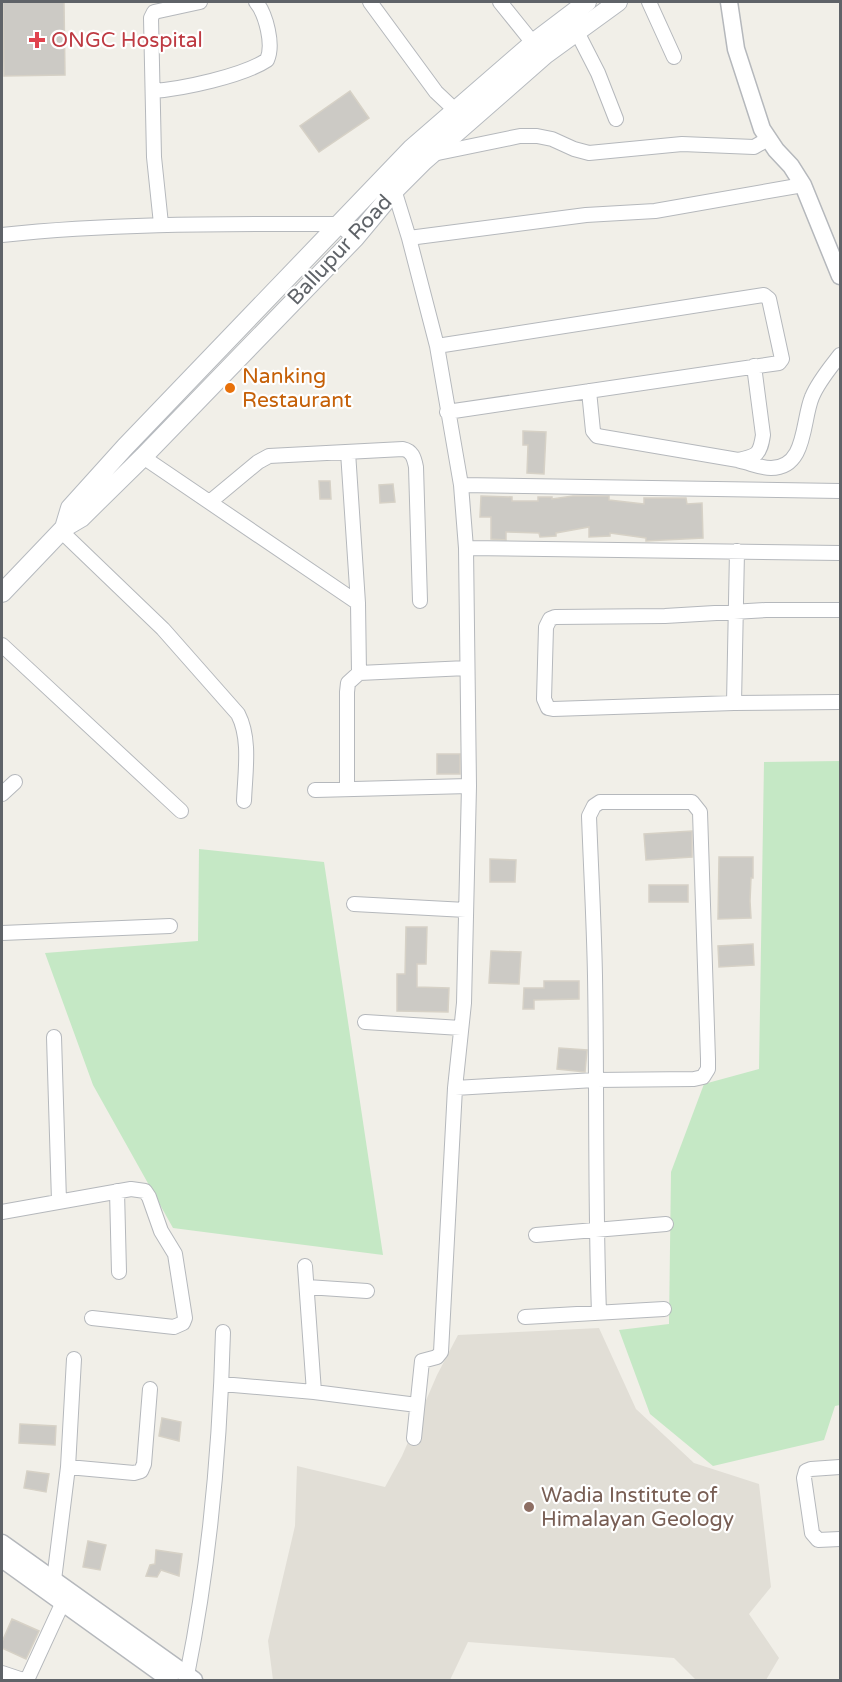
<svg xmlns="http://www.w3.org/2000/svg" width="842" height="1682" font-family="'Varela Round',sans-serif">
<rect width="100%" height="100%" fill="#f1efe8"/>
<path fill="#e1ded6" d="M 599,1328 L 636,1409 L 694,1463 L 759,1484 L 771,1587 L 749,1614 L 779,1658 L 766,1680 L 696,1680 L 674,1658 L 468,1642 L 450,1680 L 273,1680 L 268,1641 L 295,1526 L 297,1466 L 385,1487 L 402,1456 L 437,1375 L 458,1335 Z"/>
<path fill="#c5e8c5" d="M 840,761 L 840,1405 L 835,1406 L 824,1440 L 713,1466 L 650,1414 L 619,1330 L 669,1324 L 671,1172 L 704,1084 L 759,1069 L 764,762 Z
M 199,849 L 324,862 L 383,1255 L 173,1228 L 93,1085 L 45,953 L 198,941 Z"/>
<path fill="#cccac5" stroke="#d6d1c6" stroke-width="1.5" d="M 3,2 L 64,2 L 65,75 L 4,76 Z
M 350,91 L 369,118 L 319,152 L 300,126 Z
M 523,431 L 546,432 L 544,474 L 527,473 L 528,445 L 523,445 Z
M 319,481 L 330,481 L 331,499 L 320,499 Z
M 393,484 L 395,502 L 380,503 L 379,485 Z
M 481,496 L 512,497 L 512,501 L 538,501 L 538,497 L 552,497 L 552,499 L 573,496 L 609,496 L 609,500 L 644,504 L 644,498 L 686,498 L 687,504 L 702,503 L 703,538 L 646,541 L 646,538 L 610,533 L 610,536 L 589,537 L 589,527 L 556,533 L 556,536 L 540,537 L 539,533 L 506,532 L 506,540 L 491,539 L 491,517 L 480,517 Z
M 437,754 L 460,754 L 460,774 L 437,774 Z
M 692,831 L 692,857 L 646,860 L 644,834 Z
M 719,857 L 753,857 L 753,878 L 751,878 L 750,901 L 751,918 L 718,919 Z
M 490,859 L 516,860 L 515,882 L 490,882 Z
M 649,885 L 688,885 L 688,902 L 649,902 Z
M 406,927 L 427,927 L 426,964 L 417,964 L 417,987 L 449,988 L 448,1012 L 397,1011 L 397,974 L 405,974 Z
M 753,944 L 754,965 L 719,967 L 718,946 Z
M 491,951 L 521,952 L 519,984 L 489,983 Z
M 544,981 L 579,981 L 579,999 L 534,1000 L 534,1009 L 523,1009 L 524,988 L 544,988 Z
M 559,1048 L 587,1050 L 585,1072 L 557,1069 Z
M 162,1418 L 181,1422 L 179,1441 L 159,1436 Z
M 20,1424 L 56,1426 L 55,1445 L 19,1443 Z
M 27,1471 L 49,1474 L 46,1492 L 24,1488 Z
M 88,1541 L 106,1545 L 100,1570 L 83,1567 Z
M 156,1550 L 182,1554 L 179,1576 L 161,1570 L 157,1577 L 146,1576 L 150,1565 L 155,1564 Z
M 12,1619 L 39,1631 L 26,1659 L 2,1648 L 2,1642 Z"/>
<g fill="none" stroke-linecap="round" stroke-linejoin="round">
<g stroke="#b5b8bc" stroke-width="16">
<path id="minor" d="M 370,2 L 436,92 L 454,109
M 500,2 L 533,43
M 649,2 L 674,57
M 577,32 L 598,73 L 616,119
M 153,91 C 182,89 243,76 267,60 C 274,45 266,14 256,2
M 433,154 L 520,136 L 537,136 L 552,139 L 574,149 L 589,153 L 682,144 L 754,147 L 768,139
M 392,183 L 409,238 L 437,346 L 461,485 L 466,548 L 469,786 L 464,1003 L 455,1088 L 441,1352 L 437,1357 L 422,1361 L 414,1438
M 161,224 L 154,157 L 151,18 L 154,12 L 200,2
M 2,235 C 115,223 224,224 338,224 L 355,238
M 409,238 L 586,215 L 655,211 L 803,185
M 437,346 L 764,295 L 769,299 L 782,359 L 779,363 L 447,412
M 589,391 L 593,431 L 597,436 L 738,460 C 757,456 760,455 763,435 L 754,366
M 143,457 L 358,603
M 740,461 C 750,463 761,468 771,468 C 807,468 802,420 812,397 C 818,382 830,368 840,355
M 461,485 L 840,491
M 211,501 L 258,462 L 269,456 L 403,449 C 412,451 414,457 416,467 L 420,601
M 61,531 L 163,629 L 238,714 C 251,739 245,773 244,801
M 466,548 L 840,553
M 840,610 L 766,610 L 665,616 L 555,617 L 550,619 L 546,627 L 544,699 L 548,708 L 553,709 L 734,703 L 840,702
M 2,645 L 181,811
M 359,673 L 467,668
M 734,703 L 737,551
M 347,789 L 347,692 L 348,683 L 359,673 L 358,603 L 348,452
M 315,790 L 469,786
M 2,794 L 15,782
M 354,904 L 466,910
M 2,933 L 170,926
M 365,1022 L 461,1028
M 54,1037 L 59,1201
M 455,1088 L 595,1080 L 694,1079 L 703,1077 L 708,1069 L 708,1059 L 700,812 L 692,802 L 600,802 L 594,806 L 589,816 C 591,870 594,923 595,976 C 597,1088 595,1201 599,1313
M 117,1191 L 119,1272
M 2,1212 L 131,1189 L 145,1191 L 149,1197 L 161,1231 L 175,1254 L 185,1318 L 183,1323 L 174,1327 L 92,1318
M 536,1235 L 666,1224
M 305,1266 L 314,1392
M 307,1287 L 367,1291
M 525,1317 L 664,1309
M 222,1384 L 314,1392 L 417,1405
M 68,1467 L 134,1473 L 141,1471 L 144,1464 L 150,1389
M 840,1467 L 811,1469 L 806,1471 L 804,1478 L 812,1533 L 818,1540 L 840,1539
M 54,1580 L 68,1467 L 74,1359
M 2,1673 L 23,1680
M 187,1675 C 210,1562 220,1447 223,1332
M 27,1680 L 63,1602"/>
</g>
<g stroke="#b5b8bc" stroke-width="19">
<path id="tertiary" d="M 729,2 L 736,49 L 762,129 L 776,150 L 791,166 L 803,185 L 840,276
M 2,1543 L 194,1680
M 2,1559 L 170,1680"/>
</g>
<g stroke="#b6babf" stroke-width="20">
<path id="secondary" d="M 64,528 L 70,508 L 125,447 L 412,148 L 533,43 L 587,2
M 2,593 L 64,528 L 81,518 L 143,457 L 355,238 L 395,190 L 424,161 L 545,55 L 618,2"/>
</g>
<use href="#minor" stroke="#fff" stroke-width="14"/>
<use href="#tertiary" stroke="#fff" stroke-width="16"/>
<use href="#secondary" stroke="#fff" stroke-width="18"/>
</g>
<path fill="#e0444e" stroke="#fff" stroke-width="2" d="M34 31h6v6h6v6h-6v6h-6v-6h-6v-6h6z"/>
<circle fill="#e8710a" stroke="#fff" stroke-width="2" cx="230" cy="388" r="6"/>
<circle fill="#8d6e63" stroke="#fff" stroke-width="2" cx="529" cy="1507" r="6"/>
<g text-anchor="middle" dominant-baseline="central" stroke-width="4.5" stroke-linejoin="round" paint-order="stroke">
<g font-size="21" fill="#be3a42" stroke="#fff" text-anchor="start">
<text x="51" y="40">ONGC Hospital</text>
</g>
<g font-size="21" fill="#5f6368" stroke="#fff">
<text transform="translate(340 250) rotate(-47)">Ballupur Road</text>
</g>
<g font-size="21" fill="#c56008" stroke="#fff" text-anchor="start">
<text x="242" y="376">Nanking<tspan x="242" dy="24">Restaurant</tspan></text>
</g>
<g font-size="21" fill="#785e54" stroke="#fff" text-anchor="start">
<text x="541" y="1495">Wadia Institute of<tspan x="541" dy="24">Himalayan Geology</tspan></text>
</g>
</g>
<rect width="842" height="1682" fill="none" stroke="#5f6368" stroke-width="6"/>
</svg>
